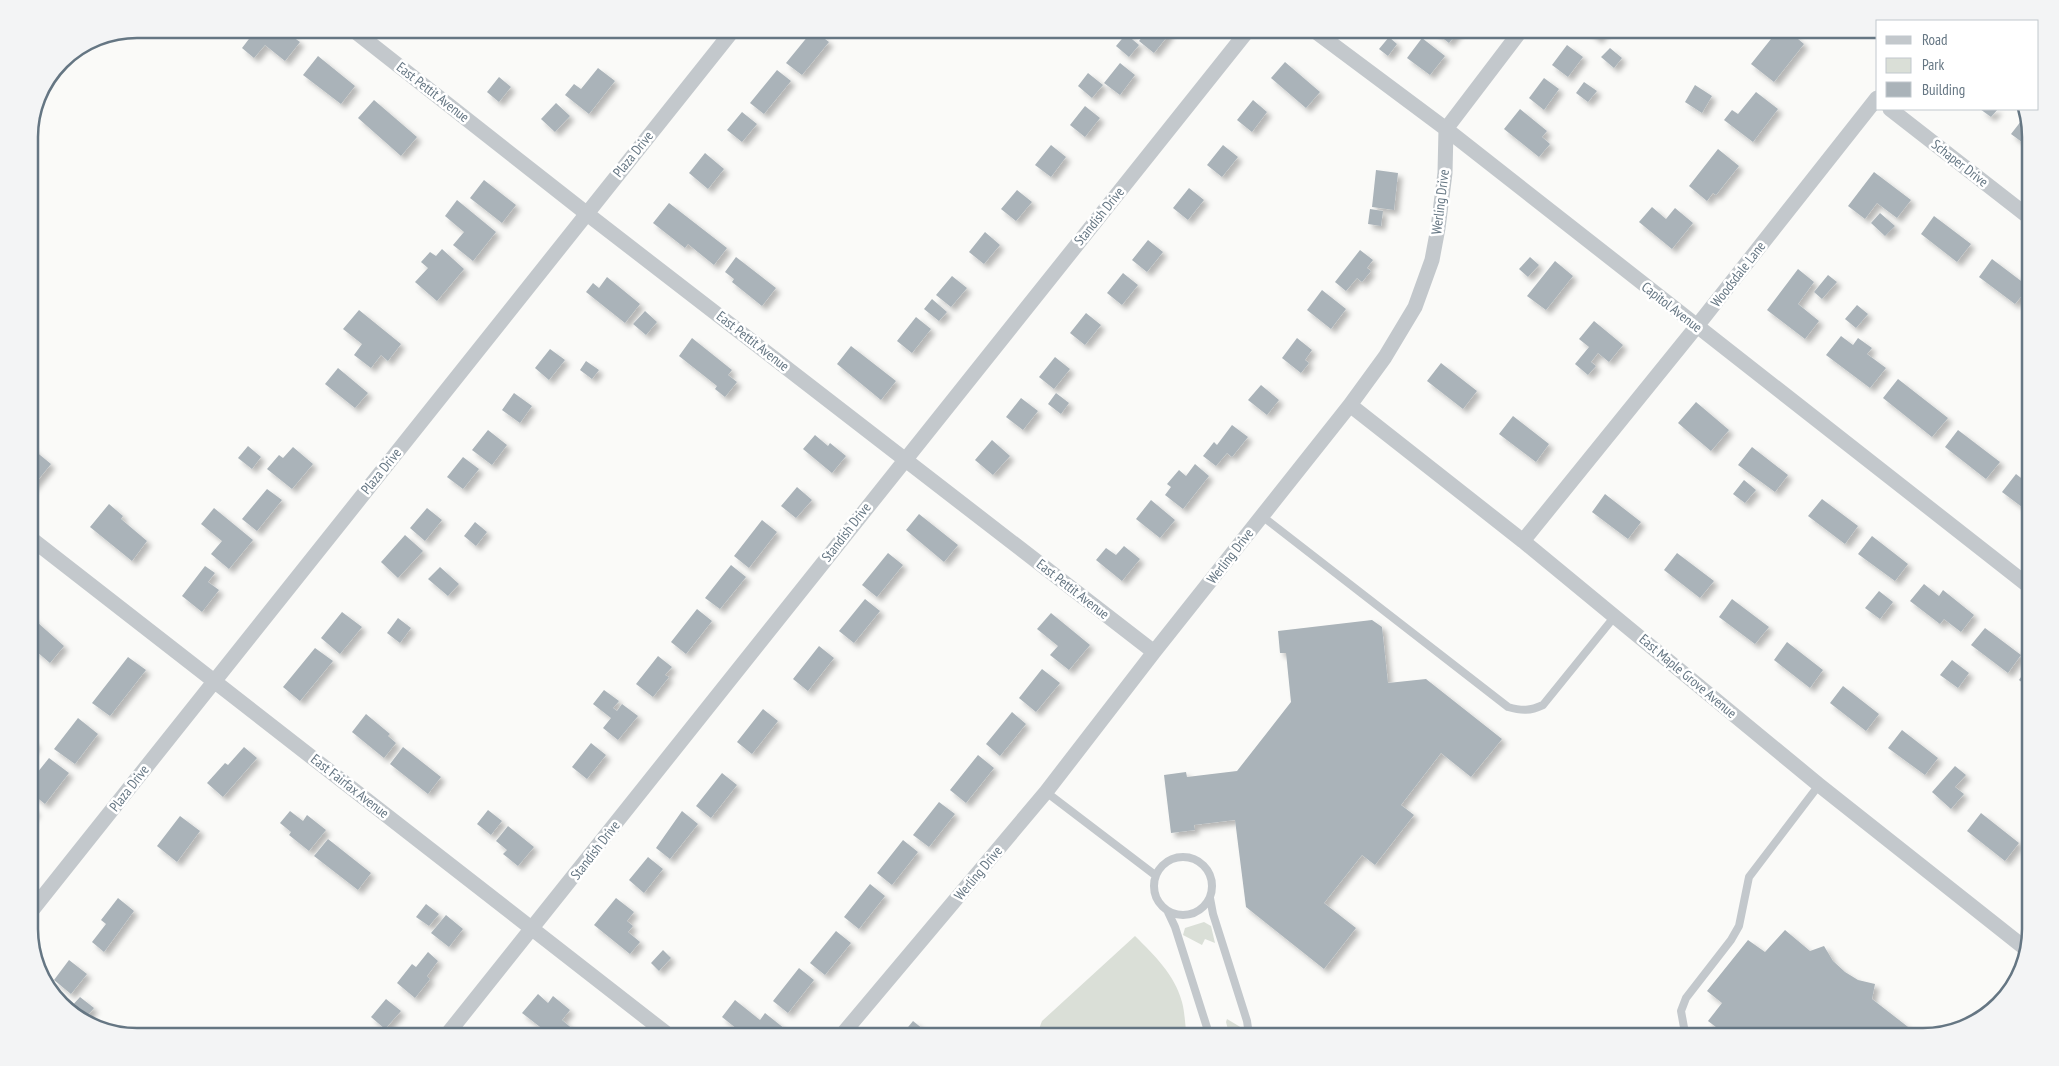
<svg xmlns="http://www.w3.org/2000/svg" width="2059" height="1066" font-family="'PT Sans Narrow',sans-serif">
<defs>
<filter id="shadow"><feDropShadow dx="4.5" dy="4.5" stdDeviation="2.5" flood-color="#0004"/></filter>
</defs>
<rect width="100%" height="100%" fill="#fafaf8"/>
<path fill="#dadfd7" d="M 1204,922 L 1211,926 L 1215,943 L 1205,939 L 1202,945 L 1183,935 L 1185,928 Z
M 1135,936 C 1154,955 1175,975 1182,1002 C 1185,1013 1185,1026 1187,1037 L 1036,1037 L 1042,1021 Z
M 1227,1019 L 1242,1028 L 1238,1037 L 1218,1037 L 1214,1032 L 1215,1029 L 1226,1034 L 1229,1033 L 1226,1022 Z"/>
<path fill="#aab3b9" filter="url(#shadow)" d="M 245,29 L 282,29 L 300,42 L 285,61 L 265,45 L 254,58 L 242,48 L 252,35 Z
M 1149,29 L 1164,29 L 1170,33 L 1154,53 L 1139,41 Z
M 1431,29 L 1460,29 L 1449,43 Z
M 1585,29 L 1606,29 L 1598,39 Z
M 1779,29 L 1786,29 L 1804,44 L 1774,82 L 1751,64 Z
M 813,30 L 829,42 L 802,75 L 786,63 Z
M 1126,34 L 1139,45 L 1129,57 L 1116,46 Z
M 1389,37 L 1397,44 L 1388,56 L 1379,49 Z
M 1422,38 L 1445,56 L 1430,75 L 1407,58 Z
M 1567,45 L 1583,57 L 1568,77 L 1552,65 Z
M 1610,48 L 1622,58 L 1614,68 L 1601,57 Z
M 318,56 L 355,86 L 341,104 L 303,75 Z
M 1285,62 L 1320,92 L 1306,108 L 1271,78 Z
M 1120,63 L 1135,75 L 1120,95 L 1104,83 Z
M 598,68 L 615,81 L 589,114 L 565,95 L 574,84 L 581,89 Z
M 777,70 L 791,81 L 764,114 L 750,103 Z
M 1088,73 L 1103,85 L 1092,98 L 1078,86 Z
M 499,77 L 511,87 L 499,102 L 487,92 Z
M 1544,78 L 1559,89 L 1544,110 L 1529,98 Z
M 1584,82 L 1597,91 L 1588,102 L 1576,93 Z
M 1695,85 L 1712,96 L 1702,113 L 1685,102 Z
M 1756,92 L 1778,109 L 1753,142 L 1724,120 L 1732,110 L 1738,114 Z
M 374,100 L 417,137 L 401,156 L 358,118 Z
M 1253,100 L 1267,112 L 1252,132 L 1237,120 Z
M 556,103 L 570,116 L 555,132 L 541,119 Z
M 1085,106 L 1100,118 L 1085,137 L 1070,125 Z
M 1520,109 L 1547,131 L 1542,137 L 1550,144 L 1539,157 L 1504,129 Z
M 1980,109 L 1998,109 L 1991,117 Z
M 742,112 L 757,124 L 742,142 L 727,130 Z
M 2025,116 L 2030,130 L 2030,148 L 2011,134 Z
M 1051,145 L 1066,157 L 1051,177 L 1035,165 Z
M 1223,145 L 1238,157 L 1222,177 L 1207,165 Z
M 1718,149 L 1739,166 L 1716,195 L 1713,193 L 1707,201 L 1689,186 Z
M 705,153 L 724,169 L 708,189 L 689,173 Z
M 1376,170 L 1398,173 L 1394,210 L 1372,207 Z
M 1874,172 L 1911,200 L 1897,218 L 1877,203 L 1865,219 L 1848,206 Z
M 484,180 L 516,205 L 502,223 L 470,198 Z
M 1189,188 L 1204,200 L 1188,220 L 1173,208 Z
M 1017,190 L 1032,202 L 1016,221 L 1001,209 Z
M 457,200 L 496,232 L 473,261 L 453,245 L 464,232 L 445,216 Z
M 669,203 L 727,248 L 714,265 L 688,244 L 685,248 L 653,223 Z
M 1652,207 L 1666,219 L 1675,208 L 1693,223 L 1672,249 L 1639,222 Z
M 1370,209 L 1383,211 L 1381,226 L 1368,224 Z
M 1880,213 L 1895,226 L 1885,236 L 1871,223 Z
M 1934,216 L 1971,244 L 1957,262 L 1921,234 Z
M 985,232 L 1000,245 L 984,264 L 969,252 Z
M 1148,240 L 1163,252 L 1147,272 L 1132,260 Z
M 442,249 L 464,269 L 437,301 L 415,282 L 428,268 L 421,262 L 430,252 L 436,256 Z
M 1360,250 L 1373,260 L 1367,268 L 1371,271 L 1362,282 L 1357,278 L 1346,291 L 1335,282 Z
M 736,257 L 776,288 L 762,306 L 732,282 L 734,279 L 725,272 Z
M 1530,257 L 1539,265 L 1528,277 L 1519,269 Z
M 1992,259 L 2029,287 L 2015,304 L 1979,277 Z
M 1555,261 L 1573,276 L 1546,310 L 1527,296 Z
M 1798,269 L 1814,282 L 1798,304 L 1819,321 L 1805,339 L 1767,310 Z
M 1123,273 L 1138,285 L 1122,305 L 1107,293 Z
M 1828,275 L 1837,282 L 1822,299 L 1814,292 Z
M 952,276 L 967,288 L 951,307 L 936,295 Z
M 607,277 L 640,304 L 625,323 L 586,292 L 593,283 L 599,288 Z
M 1322,290 L 1346,309 L 1331,329 L 1307,310 Z
M 932,299 L 947,312 L 939,321 L 924,309 Z
M 1857,305 L 1868,314 L 1856,328 L 1845,319 Z
M 359,310 L 401,344 L 388,361 L 381,355 L 371,368 L 354,355 L 362,344 L 343,329 Z
M 645,311 L 657,322 L 646,335 L 633,324 Z
M 1086,313 L 1101,325 L 1085,345 L 1070,333 Z
M 916,317 L 931,329 L 912,353 L 897,341 Z
M 1594,321 L 1623,345 L 1609,362 L 1598,353 L 1591,362 L 1596,366 L 1588,375 L 1575,364 L 1589,347 L 1579,339 Z
M 1841,336 L 1853,345 L 1858,338 L 1872,348 L 1867,354 L 1886,368 L 1870,388 L 1826,355 Z
M 692,338 L 732,370 L 728,375 L 737,382 L 725,397 L 715,389 L 717,386 L 679,356 Z
M 1297,338 L 1312,350 L 1305,360 L 1309,363 L 1301,373 L 1282,358 Z
M 851,346 L 896,381 L 881,400 L 837,364 Z
M 550,349 L 565,360 L 549,380 L 535,368 Z
M 1055,357 L 1070,369 L 1054,389 L 1039,377 Z
M 586,361 L 599,370 L 592,379 L 580,370 Z
M 1441,363 L 1477,391 L 1463,409 L 1427,381 Z
M 338,368 L 368,393 L 355,408 L 325,384 Z
M 1898,379 L 1948,418 L 1932,437 L 1883,398 Z
M 1261,385 L 1279,400 L 1267,415 L 1248,400 Z
M 514,393 L 532,406 L 520,423 L 502,410 Z
M 1056,393 L 1069,403 L 1061,414 L 1048,404 Z
M 1021,398 L 1038,411 L 1023,430 L 1006,417 Z
M 1696,402 L 1729,430 L 1711,451 L 1678,423 Z
M 1513,416 L 1549,444 L 1536,462 L 1499,434 Z
M 1232,425 L 1248,437 L 1232,457 L 1227,453 L 1216,466 L 1203,456 L 1214,442 L 1217,445 Z
M 488,430 L 507,445 L 492,465 L 472,450 Z
M 1958,430 L 2000,462 L 1986,479 L 1945,447 Z
M 815,435 L 828,446 L 830,443 L 846,456 L 832,473 L 803,449 Z
M 992,440 L 1010,456 L 993,475 L 975,460 Z
M 29,446 L 51,464 L 29,491 Z
M 248,446 L 261,457 L 252,469 L 238,458 Z
M 293,447 L 313,464 L 292,489 L 267,469 L 279,455 L 283,458 Z
M 1752,447 L 1788,475 L 1775,492 L 1738,465 Z
M 463,457 L 479,469 L 463,489 L 447,477 Z
M 1195,464 L 1209,476 L 1183,509 L 1165,495 L 1171,487 L 1167,484 L 1179,470 L 1186,476 Z
M 2016,474 L 2030,485 L 2030,513 L 2002,492 Z
M 1744,480 L 1756,490 L 1745,503 L 1733,494 Z
M 797,487 L 812,500 L 796,518 L 781,506 Z
M 267,489 L 282,500 L 257,531 L 242,519 Z
M 1605,494 L 1641,522 L 1628,539 L 1592,512 Z
M 1822,499 L 1858,526 L 1845,544 L 1808,516 Z
M 1151,500 L 1175,520 L 1160,538 L 1136,519 Z
M 109,504 L 123,516 L 121,519 L 147,541 L 132,561 L 90,527 Z
M 214,508 L 253,540 L 229,569 L 211,554 L 222,541 L 201,524 Z
M 427,508 L 442,520 L 425,541 L 410,528 Z
M 919,514 L 958,545 L 944,562 L 906,530 Z
M 762,520 L 777,532 L 749,568 L 734,556 Z
M 475,522 L 487,532 L 476,546 L 464,536 Z
M 405,535 L 423,551 L 398,578 L 381,562 Z
M 1872,536 L 1908,564 L 1895,581 L 1858,554 Z
M 1124,546 L 1140,559 L 1122,581 L 1096,560 L 1106,548 L 1116,555 Z
M 888,553 L 903,565 L 877,597 L 862,585 Z
M 1677,553 L 1714,581 L 1700,598 L 1664,570 Z
M 731,565 L 746,577 L 720,609 L 705,598 Z
M 205,566 L 215,573 L 208,582 L 219,590 L 202,612 L 182,596 Z
M 440,567 L 459,584 L 448,596 L 428,579 Z
M 1924,584 L 1939,596 L 1943,590 L 1974,615 L 1961,632 L 1944,619 L 1940,624 L 1910,601 Z
M 1879,591 L 1893,602 L 1880,619 L 1865,608 Z
M 865,599 L 880,611 L 854,643 L 839,631 Z
M 1732,599 L 1769,627 L 1755,644 L 1719,617 Z
M 697,609 L 712,621 L 686,654 L 671,642 Z
M 342,612 L 362,627 L 340,654 L 321,638 Z
M 1051,613 L 1090,645 L 1069,670 L 1050,655 L 1058,646 L 1037,629 Z
M 29,615 L 64,646 L 50,663 L 29,645 Z
M 398,618 L 411,628 L 400,643 L 387,633 Z
M 1372,620 L 1382,627 L 1388,683 L 1426,679 L 1502,739 L 1471,777 L 1441,753 L 1401,805 L 1414,815 L 1375,865 L 1362,855 L 1324,903 L 1356,928 L 1324,969 L 1246,907 L 1235,820 L 1194,825 L 1195,830 L 1171,833 L 1164,775 L 1186,772 L 1187,777 L 1237,771 L 1291,702 L 1286,653 L 1280,653 L 1278,631 Z
M 1985,628 L 2021,655 L 2008,673 L 1971,645 Z
M 1787,642 L 1823,670 L 1810,688 L 1774,660 Z
M 819,646 L 834,658 L 808,691 L 793,679 Z
M 315,648 L 333,661 L 300,701 L 283,687 Z
M 658,656 L 672,667 L 665,675 L 669,677 L 653,697 L 636,684 Z
M 128,657 L 146,670 L 110,716 L 92,703 Z
M 1952,660 L 1969,673 L 1958,688 L 1940,675 Z
M 2030,664 L 2030,689 L 2019,680 Z
M 1042,669 L 1060,683 L 1036,712 L 1019,698 Z
M 1843,686 L 1879,714 L 1866,731 L 1830,703 Z
M 604,690 L 619,701 L 613,708 L 617,711 L 622,704 L 638,716 L 618,740 L 603,728 L 611,718 L 593,704 Z
M 763,709 L 778,721 L 752,754 L 737,742 Z
M 1012,712 L 1026,724 L 1000,756 L 986,744 Z
M 366,714 L 390,734 L 388,736 L 396,743 L 384,758 L 352,732 Z
M 78,718 L 98,734 L 75,764 L 54,749 Z
M 1902,730 L 1938,758 L 1925,775 L 1888,748 Z
M 29,738 L 36,744 L 29,753 Z
M 591,743 L 606,755 L 587,779 L 572,767 Z
M 244,747 L 257,758 L 223,797 L 207,783 L 225,763 L 228,765 Z
M 403,747 L 441,777 L 428,794 L 390,764 Z
M 978,755 L 994,768 L 966,803 L 950,790 Z
M 49,758 L 69,773 L 45,804 L 29,791 L 29,783 Z
M 1955,766 L 1966,775 L 1955,787 L 1964,794 L 1951,809 L 1932,792 Z
M 722,773 L 737,785 L 711,818 L 696,806 Z
M 939,802 L 955,814 L 929,847 L 913,835 Z
M 29,805 L 36,811 L 29,820 Z
M 488,810 L 502,821 L 491,835 L 477,824 Z
M 290,811 L 303,821 L 307,815 L 326,830 L 309,851 L 289,835 L 291,832 L 280,823 Z
M 682,811 L 698,824 L 670,859 L 656,848 Z
M 1981,813 L 2019,843 L 2005,861 L 1967,831 Z
M 180,816 L 200,831 L 177,862 L 157,846 Z
M 508,826 L 534,847 L 518,866 L 503,854 L 507,850 L 496,841 Z
M 328,839 L 371,873 L 358,890 L 314,856 Z
M 903,840 L 918,852 L 892,885 L 877,873 Z
M 2030,856 L 2030,872 L 2022,866 Z
M 648,857 L 663,869 L 644,893 L 629,880 Z
M 870,884 L 885,896 L 859,929 L 844,917 Z
M 118,898 L 134,911 L 104,952 L 92,942 L 106,924 L 101,920 Z
M 616,898 L 634,912 L 627,921 L 633,926 L 628,932 L 640,942 L 630,954 L 594,925 Z
M 426,904 L 439,914 L 429,926 L 416,917 Z
M 446,915 L 463,929 L 449,947 L 431,933 Z
M 1785,930 L 1810,951 L 1824,946 L 1833,961 L 1845,972 L 1858,980 L 1875,984 L 1872,999 L 1921,1037 L 1729,1037 L 1708,1021 L 1722,1003 L 1707,991 L 1748,940 L 1765,952 Z
M 836,931 L 851,943 L 825,975 L 810,963 Z
M 663,950 L 671,958 L 659,971 L 651,963 Z
M 428,952 L 438,961 L 427,976 L 430,979 L 415,998 L 397,983 L 412,964 L 416,967 Z
M 69,960 L 87,974 L 71,994 L 54,980 Z
M 799,968 L 814,980 L 788,1013 L 773,1001 Z
M 538,994 L 548,1003 L 553,996 L 570,1010 L 562,1020 L 582,1037 L 553,1037 L 522,1013 Z
M 80,997 L 94,1008 L 83,1021 L 69,1009 Z
M 386,999 L 401,1011 L 385,1029 L 371,1017 Z
M 735,1000 L 760,1020 L 765,1013 L 785,1029 L 778,1037 L 747,1037 L 722,1017 Z
M 913,1021 L 933,1037 L 900,1037 Z"/>
<g fill="none" stroke-linecap="round" stroke-linejoin="round">
<path stroke="#c3c8cc" stroke-width="8" d="M 1262,516 L 1508,707 C 1522,711 1530,711 1543,705 L 1615,616
M 1046,792 L 1155,875
M1154 886a29 29 0 1 1 58 0a29 29 0 1 1-58 0Z
M 1210,898 L 1213,914 L 1247,1021 L 1248,1028 L 1244,1037
M 1168,912 L 1175,927 L 1210,1037
M 1685,1033 L 1681,1011 L 1686,998 L 1731,940 L 1739,926 L 1749,877 L 1819,785"/>
<path stroke="#c3c8cc" stroke-width="15" d="M 352,29 L 586,213 L 1154,652
M 1312,29 L 1446,129 L 2030,587
M 1890,109 L 2030,218
M 1350,405 L 1523,541 L 1819,785 L 2026,949
M 29,537 L 671,1037
M 1523,541 L 1697,326 L 1877,98 L 1878,99
M 29,914 L 734,29
M 445,1037 L 1249,29
M 840,1037 L 1046,792 L 1154,652 L 1350,405 L 1385,357 L 1415,307 L 1432,260 L 1438,228 L 1445,173 L 1446,129 L 1522,29"/>
</g>
<g text-anchor="middle" dominant-baseline="central" stroke-width="5" stroke-linejoin="round" paint-order="stroke">
<g font-size="14" fill="#657683" stroke="#fff">
<text transform="translate(433 92) rotate(38)">East Pettit Avenue</text>
<text transform="translate(633 154) rotate(-51)">Plaza Drive</text>
<text transform="translate(1960 163) rotate(38)">Schaper Drive</text>
<text transform="translate(1440 202) rotate(-83)">Werling Drive</text>
<text transform="translate(1099 216) rotate(-51)">Standish Drive</text>
<text transform="translate(1738 274) rotate(-52)">Woodsdale Lane</text>
<text transform="translate(1672 307) rotate(38)">Capitol Avenue</text>
<text transform="translate(753 341) rotate(38)">East Pettit Avenue</text>
<text transform="translate(381 471) rotate(-51)">Plaza Drive</text>
<text transform="translate(846 532) rotate(-52)">Standish Drive</text>
<text transform="translate(1230 556) rotate(-52)">Werling Drive</text>
<text transform="translate(1073 589) rotate(38)">East Pettit Avenue</text>
<text transform="translate(1688 676) rotate(40)">East Maple Grove Avenue</text>
<text transform="translate(350 786) rotate(38)">East Fairfax Avenue</text>
<text transform="translate(129 788) rotate(-52)">Plaza Drive</text>
<text transform="translate(595 850) rotate(-52)">Standish Drive</text>
<text transform="translate(978 873) rotate(-50)">Werling Drive</text>
</g>
</g>
<path d="M0 0H2059V1066H0ZM137 38H1923A99 99 0 0 1 2022 137V929A99 99 0 0 1 1923 1028H137A99 99 0 0 1 38 929V137A99 99 0 0 1 137 38Z" fill="#f3f4f5" fill-rule="evenodd"/>
<path fill="none" stroke="#657683" stroke-width="2.5" d="M137 38H1923A99 99 0 0 1 2022 137V929A99 99 0 0 1 1923 1028H137A99 99 0 0 1 38 929V137A99 99 0 0 1 137 38Z"/>
<rect x="1876" y="20" width="162" height="90" fill="#ffffff" stroke="#c1c8cd"/>
<rect x="1886" y="36" width="25" height="8" fill="#c3c8cc" stroke="#c1c8cd"/>
<text x="1922" y="45" font-size="15" fill="#657683">Road</text>
<rect x="1886" y="58" width="25" height="15" fill="#dadfd7" stroke="#c1c8cd"/>
<text x="1922" y="70" font-size="15" fill="#657683">Park</text>
<rect x="1886" y="82" width="25" height="15" fill="#aab3b9" stroke="#c1c8cd"/>
<text x="1922" y="95" font-size="15" fill="#657683">Building</text>
</svg>
